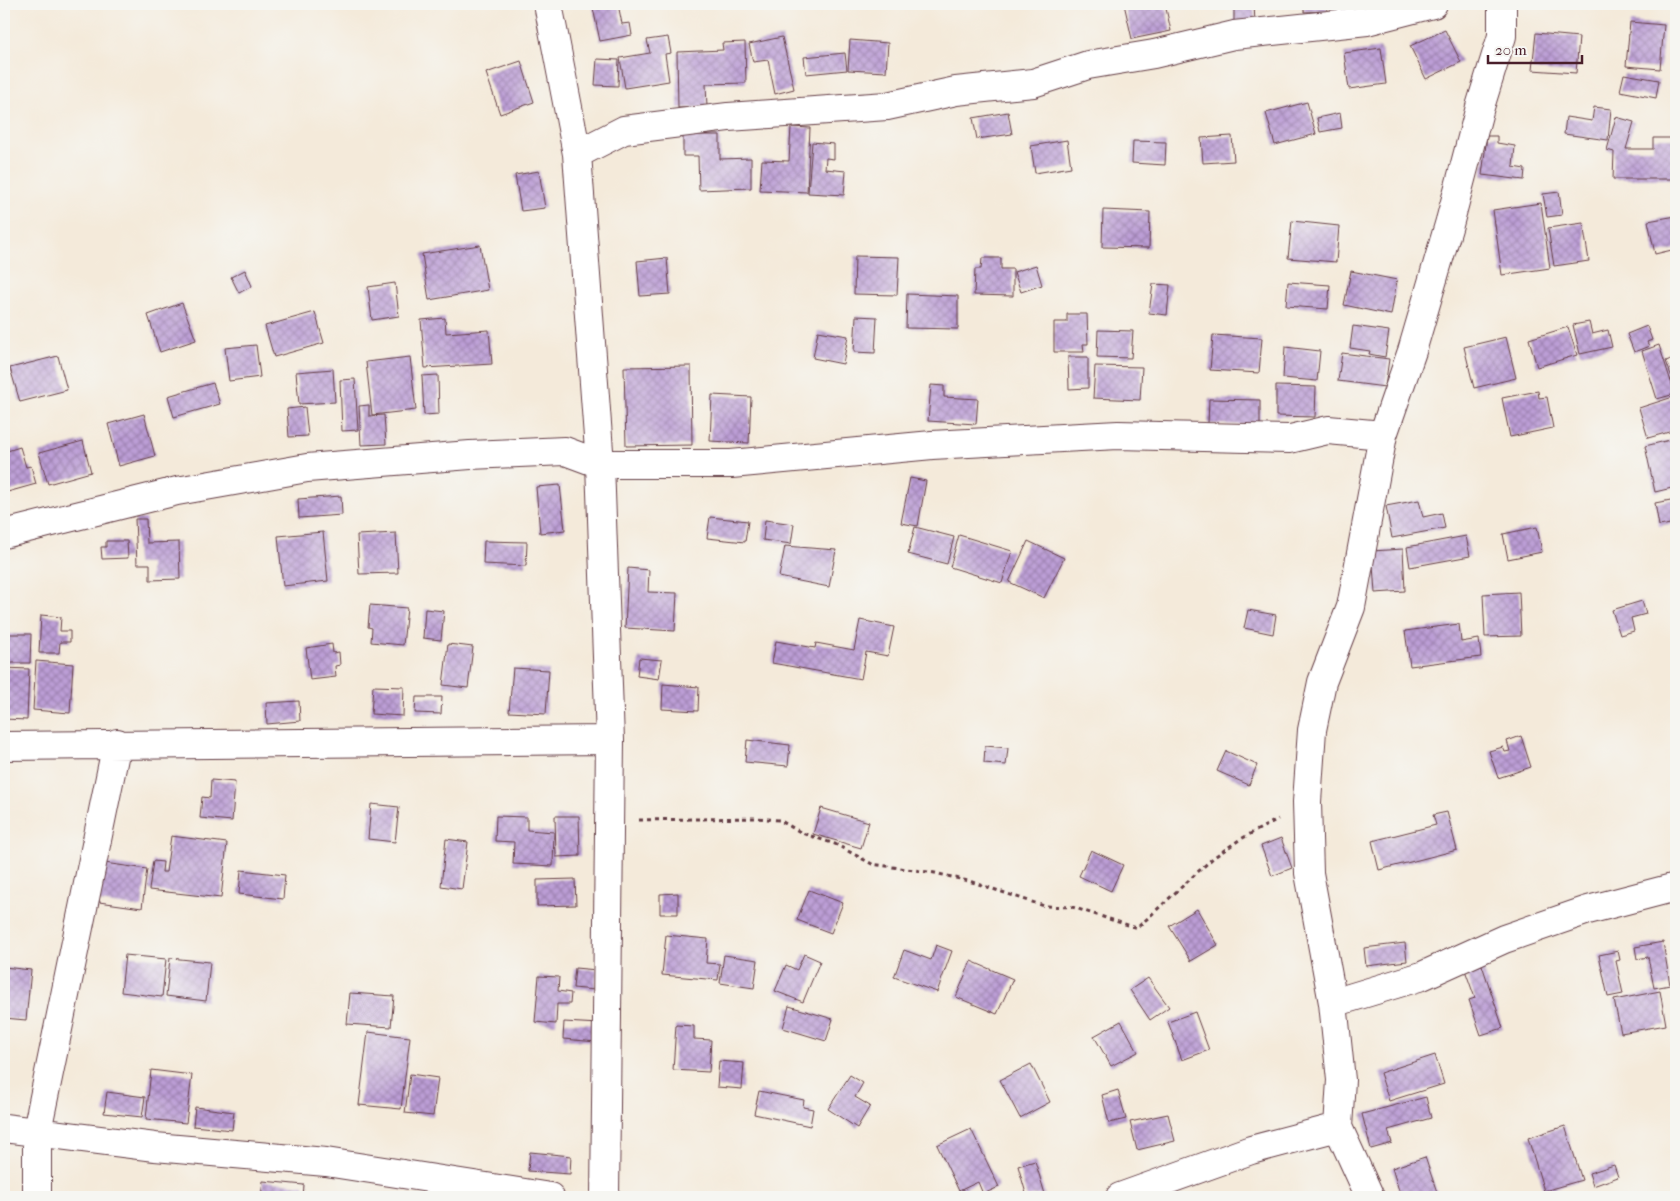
<svg xmlns="http://www.w3.org/2000/svg" width="1680" height="1201" font-family="'IM FELL French Canon',serif">
<defs>
<pattern id="building-cross-hatch" width="8" height="8" patternUnits="userSpaceOnUse" patternTransform="scale(1.25)"><rect width="8" height="8" fill="#bc9ed6"/><path d="M0 0l8 8M0 8l8-8" fill="none" stroke="#9b80ae"/></pattern>
</defs>
<rect width="100%" height="100%" fill="#f6f6f2"/>
<filter id="ink" filterUnits="userSpaceOnUse"><feTurbulence type="fractalNoise" baseFrequency=".02" numOctaves="2"/><feDisplacementMap in="SourceGraphic" scale="10" xChannelSelector="R" yChannelSelector="G"/><feConvolveMatrix kernelMatrix="1 2 1 2 8 2 1 2 1" color-interpolation-filters="sRGB"/></filter>
<filter id="wash" filterUnits="userSpaceOnUse"><feTurbulence type="fractalNoise" baseFrequency=".0096" numOctaves="4" result="noise"/><feDisplacementMap in="SourceGraphic" scale="20" xChannelSelector="R" yChannelSelector="G"/><feGaussianBlur stdDeviation="1.12" result="paint"/><feColorMatrix in="noise" values="0 0 0 0 0 0 0 0 0 0 0 0 0 0 0 0 0 1.4 0 .05"/><feComposite in="paint" operator="in"/></filter>
<g filter="url(#wash)">
<rect width="100%" height="100%" fill="#f4eada"/>
<g id="blocks">
<path fill="url(#building-cross-hatch)" d="M 618,4 L 622,24 L 630,23 L 632,35 L 600,41 L 593,8 Z
M 1124,4 L 1165,4 L 1171,31 L 1132,39 Z
M 1234,4 L 1254,4 L 1255,23 L 1234,24 Z
M 1304,4 L 1327,4 L 1327,11 L 1304,12 Z
M 1630,22 L 1664,25 L 1660,69 L 1626,66 Z
M 1445,30 L 1461,62 L 1426,79 L 1410,46 Z
M 1536,33 L 1579,37 L 1576,73 L 1532,70 Z
M 668,37 L 671,53 L 665,54 L 669,81 L 625,88 L 620,58 L 650,53 L 647,40 Z
M 782,37 L 794,89 L 775,94 L 768,60 L 753,62 L 749,44 Z
M 850,40 L 888,43 L 886,72 L 848,70 Z
M 745,42 L 746,83 L 706,84 L 707,107 L 678,108 L 677,52 L 723,50 L 722,43 Z
M 1381,48 L 1386,84 L 1349,89 L 1344,53 Z
M 845,53 L 847,70 L 806,74 L 804,57 Z
M 597,59 L 619,60 L 618,86 L 595,85 Z
M 521,61 L 534,102 L 500,114 L 486,73 Z
M 1624,74 L 1659,80 L 1656,98 L 1620,91 Z
M 1307,102 L 1316,134 L 1275,145 L 1266,113 Z
M 1594,107 L 1611,109 L 1608,140 L 1564,134 L 1566,117 L 1592,121 Z
M 1008,112 L 1012,134 L 977,139 L 973,118 Z
M 1340,113 L 1342,128 L 1320,132 L 1317,118 Z
M 1616,117 L 1634,122 L 1626,149 L 1653,149 L 1653,138 L 1676,138 L 1676,179 L 1613,179 L 1614,152 L 1607,150 Z
M 791,127 L 810,128 L 807,192 L 760,190 L 762,160 L 789,161 Z
M 683,135 L 720,135 L 720,159 L 751,158 L 751,188 L 699,190 L 698,156 L 683,156 Z
M 1232,136 L 1234,161 L 1203,163 L 1201,138 Z
M 1487,136 L 1497,136 L 1497,143 L 1515,146 L 1513,167 L 1525,169 L 1524,180 L 1482,175 Z
M 1067,140 L 1071,167 L 1035,173 L 1031,146 Z
M 1133,141 L 1166,142 L 1165,165 L 1132,163 Z
M 812,142 L 834,144 L 834,159 L 826,158 L 825,169 L 846,171 L 844,195 L 808,193 Z
M 539,171 L 545,208 L 521,211 L 515,175 Z
M 1559,192 L 1562,215 L 1547,217 L 1543,194 Z
M 1541,203 L 1550,268 L 1502,275 L 1493,210 Z
M 1103,210 L 1150,212 L 1149,248 L 1102,247 Z
M 1676,216 L 1676,249 L 1655,254 L 1648,221 Z
M 1292,221 L 1339,226 L 1336,262 L 1288,258 Z
M 1583,223 L 1589,261 L 1554,266 L 1548,228 Z
M 480,245 L 488,290 L 429,300 L 422,254 Z
M 855,256 L 899,257 L 897,295 L 854,294 Z
M 667,258 L 670,294 L 640,296 L 637,261 Z
M 982,258 L 1001,258 L 1001,269 L 1013,269 L 1013,296 L 974,295 L 975,269 L 981,269 Z
M 1036,265 L 1042,285 L 1021,292 L 1014,272 Z
M 245,270 L 252,286 L 239,293 L 231,277 Z
M 1351,271 L 1397,280 L 1391,315 L 1344,305 Z
M 1288,282 L 1330,285 L 1328,309 L 1286,306 Z
M 395,283 L 399,316 L 372,320 L 368,287 Z
M 1153,284 L 1170,285 L 1167,315 L 1149,313 Z
M 907,294 L 958,296 L 958,329 L 906,328 Z
M 182,303 L 196,340 L 160,352 L 148,315 Z
M 315,312 L 324,343 L 274,357 L 265,326 Z
M 1067,314 L 1087,314 L 1088,344 L 1083,344 L 1084,352 L 1054,352 L 1054,322 L 1067,322 Z
M 856,316 L 877,317 L 875,353 L 854,352 Z
M 445,318 L 446,333 L 489,330 L 492,364 L 425,368 L 421,320 Z
M 1589,322 L 1592,334 L 1608,330 L 1612,347 L 1580,354 L 1573,325 Z
M 1353,326 L 1389,331 L 1385,357 L 1369,354 L 1370,351 L 1350,348 Z
M 1647,326 L 1652,340 L 1647,342 L 1649,346 L 1634,352 L 1627,334 Z
M 1568,327 L 1577,355 L 1537,367 L 1529,339 Z
M 1098,330 L 1133,331 L 1131,358 L 1097,357 Z
M 818,331 L 848,336 L 843,364 L 813,358 Z
M 1213,335 L 1262,338 L 1259,373 L 1210,370 Z
M 1506,337 L 1516,378 L 1474,388 L 1464,347 Z
M 256,345 L 260,377 L 229,381 L 225,348 Z
M 1659,345 L 1675,394 L 1657,399 L 1642,351 Z
M 1285,347 L 1320,351 L 1317,381 L 1283,378 Z
M 1342,353 L 1389,359 L 1385,387 L 1338,381 Z
M 58,356 L 67,390 L 20,402 L 10,368 Z
M 410,357 L 416,410 L 372,415 L 366,362 Z
M 1068,357 L 1088,357 L 1088,388 L 1069,389 Z
M 1676,357 L 1676,389 L 1666,361 Z
M 691,366 L 692,445 L 626,446 L 624,367 Z
M 1095,366 L 1142,367 L 1140,400 L 1093,398 Z
M 333,369 L 335,402 L 299,404 L 296,372 Z
M 438,375 L 439,414 L 424,415 L 422,376 Z
M 355,379 L 358,430 L 342,431 L 340,380 Z
M 213,383 L 220,404 L 174,417 L 168,396 Z
M 931,385 L 944,386 L 944,397 L 978,399 L 976,424 L 928,421 Z
M 1276,386 L 1316,387 L 1315,417 L 1276,416 Z
M 1538,391 L 1539,398 L 1547,397 L 1553,428 L 1510,437 L 1502,398 Z
M 712,395 L 751,397 L 749,443 L 710,441 Z
M 1676,396 L 1676,430 L 1648,438 L 1639,408 Z
M 1209,399 L 1260,400 L 1260,425 L 1208,424 Z
M 369,405 L 369,416 L 384,415 L 386,444 L 361,445 L 359,406 Z
M 305,407 L 308,436 L 289,437 L 287,409 Z
M 144,414 L 155,456 L 119,466 L 108,424 Z
M 1674,439 L 1676,451 L 1676,487 L 1655,492 L 1645,446 Z
M 83,441 L 91,472 L 48,484 L 39,453 Z
M 20,447 L 26,467 L 31,466 L 36,484 L 4,493 L 4,452 Z
M 910,478 L 926,481 L 918,526 L 901,523 Z
M 560,485 L 565,530 L 540,533 L 536,487 Z
M 341,496 L 342,515 L 299,518 L 298,499 Z
M 1676,499 L 1676,523 L 1659,526 L 1655,503 Z
M 1419,500 L 1423,517 L 1442,513 L 1445,528 L 1392,538 L 1386,506 Z
M 710,517 L 748,521 L 745,542 L 707,538 Z
M 135,519 L 146,519 L 147,543 L 179,542 L 180,579 L 150,580 L 150,564 L 137,564 Z
M 765,520 L 794,524 L 791,544 L 763,540 Z
M 915,527 L 954,537 L 947,564 L 908,554 Z
M 1537,527 L 1542,552 L 1508,559 L 1503,534 Z
M 323,532 L 328,581 L 283,586 L 278,536 Z
M 396,533 L 398,573 L 359,574 L 357,535 Z
M 959,535 L 1012,551 L 1002,583 L 950,567 Z
M 1466,536 L 1470,556 L 1410,567 L 1407,547 Z
M 106,541 L 127,541 L 128,558 L 102,559 L 101,547 L 106,547 Z
M 484,541 L 527,542 L 526,566 L 483,564 Z
M 1028,541 L 1064,558 L 1044,598 L 1009,582 Z
M 785,546 L 836,550 L 829,587 L 779,577 Z
M 1403,549 L 1405,591 L 1375,593 L 1372,551 Z
M 628,568 L 649,570 L 648,592 L 677,593 L 675,631 L 625,628 Z
M 1519,592 L 1521,636 L 1485,637 L 1483,594 Z
M 1642,601 L 1646,614 L 1631,618 L 1634,631 L 1620,635 L 1612,610 Z
M 370,605 L 407,608 L 403,645 L 371,642 L 372,628 L 368,627 Z
M 425,609 L 444,611 L 441,640 L 423,638 Z
M 1248,610 L 1276,615 L 1273,634 L 1244,628 Z
M 41,615 L 61,617 L 60,631 L 70,631 L 70,642 L 60,642 L 59,653 L 39,653 Z
M 860,620 L 894,627 L 888,656 L 866,652 L 861,679 L 772,663 L 776,641 L 815,648 L 816,643 L 854,650 Z
M 1459,624 L 1461,642 L 1479,639 L 1481,657 L 1410,666 L 1405,631 Z
M 4,634 L 31,634 L 30,663 L 4,663 Z
M 332,644 L 333,653 L 339,652 L 340,665 L 335,666 L 336,677 L 310,680 L 306,648 Z
M 448,644 L 473,647 L 468,688 L 443,685 Z
M 639,658 L 662,660 L 659,679 L 637,676 Z
M 36,661 L 73,664 L 70,713 L 33,710 Z
M 4,668 L 29,669 L 27,720 L 4,719 Z
M 513,668 L 549,670 L 546,714 L 509,712 Z
M 663,684 L 699,687 L 698,711 L 662,709 Z
M 373,686 L 404,687 L 403,716 L 371,714 Z
M 416,697 L 442,697 L 441,714 L 415,713 Z
M 299,701 L 300,721 L 267,724 L 266,703 Z
M 1521,736 L 1531,767 L 1498,778 L 1489,751 L 1503,747 L 1505,752 L 1510,751 L 1507,741 Z
M 747,740 L 790,745 L 788,766 L 745,762 Z
M 985,746 L 1008,748 L 1006,765 L 984,763 Z
M 1226,751 L 1257,765 L 1249,785 L 1217,771 Z
M 211,780 L 235,782 L 232,821 L 200,818 L 202,797 L 210,798 Z
M 371,804 L 399,807 L 395,842 L 368,839 Z
M 821,808 L 869,822 L 861,848 L 813,834 Z
M 1447,812 L 1457,850 L 1379,870 L 1372,841 L 1436,825 L 1433,815 Z
M 496,816 L 527,817 L 527,830 L 554,832 L 553,866 L 513,864 L 514,842 L 495,841 Z
M 555,816 L 579,816 L 580,856 L 556,857 Z
M 171,836 L 227,843 L 221,898 L 149,890 L 153,861 L 163,862 L 162,872 L 166,872 Z
M 1281,838 L 1292,868 L 1272,876 L 1261,846 Z
M 446,839 L 468,842 L 462,889 L 441,886 Z
M 1091,850 L 1123,865 L 1111,891 L 1079,876 Z
M 104,863 L 147,869 L 142,908 L 99,902 Z
M 241,870 L 285,875 L 283,899 L 239,894 Z
M 575,879 L 576,905 L 537,906 L 537,880 Z
M 809,890 L 843,903 L 831,933 L 797,920 Z
M 678,893 L 678,914 L 660,914 L 660,894 Z
M 1197,909 L 1218,945 L 1191,961 L 1169,926 Z
M 666,935 L 708,939 L 706,963 L 720,964 L 718,980 L 662,975 Z
M 1663,942 L 1670,985 L 1654,988 L 1648,957 L 1637,959 L 1635,947 Z
M 1405,943 L 1407,961 L 1366,966 L 1364,948 Z
M 936,945 L 952,951 L 937,992 L 894,977 L 904,950 L 931,960 Z
M 1618,951 L 1620,960 L 1616,961 L 1623,994 L 1608,997 L 1599,955 Z
M 804,954 L 820,961 L 803,1002 L 775,991 L 786,965 L 797,970 Z
M 125,955 L 166,959 L 162,997 L 121,992 Z
M 724,955 L 758,960 L 754,988 L 720,983 Z
M 170,958 L 210,962 L 206,1001 L 166,996 Z
M 971,961 L 1013,979 L 997,1014 L 956,997 Z
M 1482,965 L 1503,1028 L 1481,1035 L 1469,1000 L 1475,998 L 1465,970 Z
M 4,967 L 31,970 L 26,1020 L 4,1018 Z
M 575,968 L 597,970 L 595,990 L 573,988 Z
M 539,976 L 559,977 L 558,991 L 571,993 L 570,1004 L 557,1004 L 556,1024 L 535,1022 Z
M 1148,978 L 1169,1007 L 1150,1020 L 1130,990 Z
M 1660,991 L 1666,1025 L 1621,1033 L 1614,1000 Z
M 350,993 L 394,996 L 391,1027 L 347,1024 Z
M 789,1006 L 833,1019 L 826,1041 L 783,1028 Z
M 1195,1012 L 1209,1050 L 1182,1060 L 1168,1022 Z
M 1121,1021 L 1138,1052 L 1111,1066 L 1094,1036 Z
M 564,1022 L 599,1024 L 597,1042 L 563,1039 Z
M 676,1025 L 694,1026 L 694,1039 L 711,1040 L 709,1072 L 673,1070 Z
M 368,1032 L 410,1037 L 401,1109 L 359,1105 Z
M 1435,1055 L 1444,1084 L 1389,1101 L 1380,1073 Z
M 719,1061 L 744,1063 L 742,1089 L 717,1087 Z
M 1031,1064 L 1050,1102 L 1020,1118 L 1000,1080 Z
M 151,1070 L 192,1075 L 186,1123 L 146,1119 Z
M 410,1074 L 438,1078 L 433,1116 L 405,1113 Z
M 850,1075 L 863,1083 L 855,1097 L 870,1106 L 857,1128 L 828,1109 Z
M 1118,1090 L 1126,1119 L 1109,1123 L 1102,1095 Z
M 759,1091 L 804,1100 L 803,1107 L 813,1109 L 810,1126 L 754,1114 Z
M 107,1092 L 145,1097 L 142,1117 L 104,1113 Z
M 1426,1097 L 1431,1118 L 1388,1130 L 1392,1143 L 1371,1149 L 1362,1114 Z
M 195,1107 L 234,1112 L 232,1130 L 193,1126 Z
M 1168,1114 L 1175,1141 L 1137,1150 L 1130,1122 Z
M 1565,1126 L 1582,1180 L 1544,1191 L 1528,1138 Z
M 971,1129 L 999,1187 L 983,1194 L 978,1182 L 959,1191 L 937,1145 Z
M 530,1152 L 571,1156 L 570,1174 L 528,1171 Z
M 1425,1157 L 1438,1195 L 1430,1197 L 1401,1197 L 1392,1168 Z
M 1035,1161 L 1045,1194 L 1027,1197 L 1018,1166 Z
M 1614,1165 L 1618,1177 L 1593,1186 L 1589,1173 Z
M 263,1181 L 304,1185 L 303,1197 L 261,1197 Z"/>
</g>
</g>
<g filter="url(#ink)">
<use href="#blocks" fill-opacity="0" stroke="#643d45" stroke-width="1"/>
<g fill="none" stroke-linecap="round" stroke-linejoin="round">
<g stroke="#643d45" stroke-width="30">
<path id="street" d="M 548,4 L 577,154 L 600,464 L 610,740 L 605,1197
M 577,154 L 624,130 L 728,117 L 887,106 L 956,91 L 1033,83 L 1088,65 L 1154,54 L 1234,35 L 1367,21 L 1433,4
M 4,534 L 177,491 L 307,468 L 470,455 L 565,451 L 600,464 L 731,464 L 932,445 L 1118,435 L 1290,439 L 1328,430 L 1383,435
M 4,746 L 610,740
M 1333,1003 L 1422,976 L 1504,939 L 1588,910 L 1676,887
M 4,1128 L 155,1147 L 326,1162 L 550,1197
M 37,1197 L 37,1131 L 117,743
M 1120,1197 L 1251,1150 L 1338,1127
M 1370,1197 L 1338,1127 L 1341,1080 L 1333,1003 L 1309,873 L 1307,802 L 1312,730 L 1322,682 L 1351,607 L 1383,435 L 1412,351 L 1450,221 L 1480,107 L 1502,36 L 1502,4"/>
</g>
<path stroke="#643d45" stroke-width="3" stroke-dasharray="4 4" stroke-linecap="butt" d="M 639,820 L 756,818 L 779,820 L 802,833 L 835,844 L 872,864 L 935,873 L 972,882 L 1044,906 L 1072,907 L 1137,928 L 1213,858 L 1239,840 L 1278,819"/>
<use href="#street" stroke="#fff" stroke-width="28"/>
</g>
</g>
<rect width="1680" height="1201" fill="none" stroke="#f6f6f2" stroke-width="20"/>
<path d="M1488 55v8h94v-8" fill="none" stroke="#4a1f2b" stroke-width="2.5"/>
<text x="1495" y="55" font-size="15" fill="#4a1f2b" stroke="#f6f6f2" stroke-width="4" paint-order="stroke">20 m</text>
</svg>
